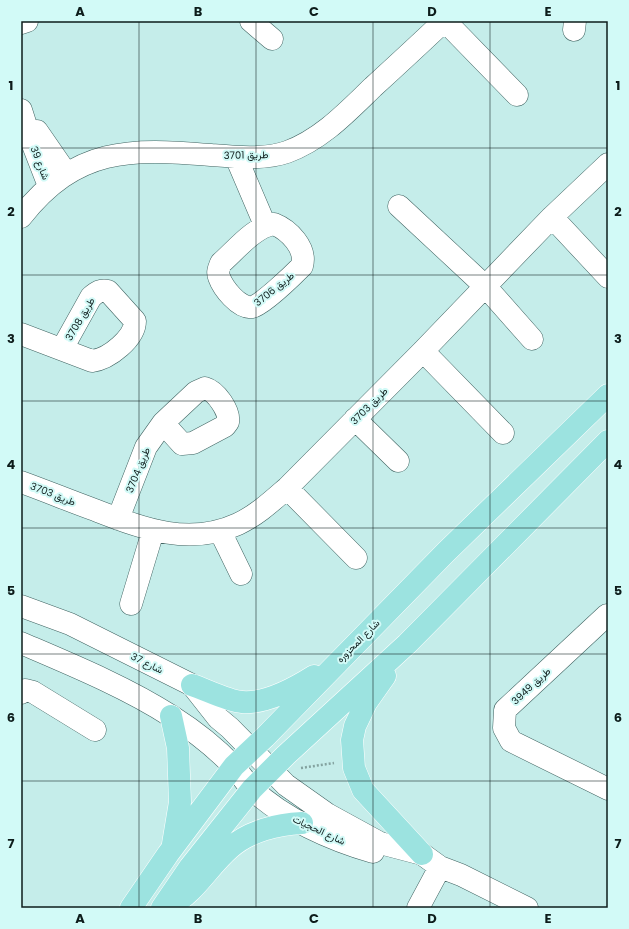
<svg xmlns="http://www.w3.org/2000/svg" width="629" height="929" font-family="Poppins,Vazirmatn,sans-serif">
<rect width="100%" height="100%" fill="#c5edea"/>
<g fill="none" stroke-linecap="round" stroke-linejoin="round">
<g stroke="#416462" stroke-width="23">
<path id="minor" d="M 251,21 L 272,39
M 445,21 L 517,95
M 21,23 L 27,21
M 574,30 L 575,21
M 21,110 L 28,132 L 49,186
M 37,131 L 66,173
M 236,157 L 265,225
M 399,206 L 486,287 L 532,339
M 21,217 C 76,147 130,148 211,155 C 235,157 264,160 287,152 C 322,139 347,112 373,87 C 397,65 421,43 444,21
M 552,217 L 608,277
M 274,224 C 289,230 307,248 302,266 C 294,274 261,306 252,307 C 239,309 223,288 219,277 C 217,272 219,268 221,263 C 236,250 254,227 274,224 Z
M 21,334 L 92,361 C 109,359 135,338 135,321 L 108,291 C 101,289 97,292 91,297 L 62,349
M 423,351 L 503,433
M 205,388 C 216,391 230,411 228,422 L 225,426 L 193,443 L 182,444 L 163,423 L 196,392 Z
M 355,419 L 398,461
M 21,482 C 46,491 70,501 95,510 C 142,528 188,547 238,524 C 257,515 272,501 287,488 L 423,351 L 552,217 L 608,164
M 287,488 L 356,558
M 118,519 L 146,447 L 163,423
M 220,531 L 241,574
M 131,604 L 153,531
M 21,606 L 70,624 L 192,685 L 218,718 L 230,728 L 286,785 L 327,814 L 380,843 L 422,854 L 440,867 L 461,875 L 527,908
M 607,615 L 505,710 L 504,728 L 511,741 L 608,789
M 21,643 C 70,664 126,687 171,716 C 193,730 215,747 233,766 C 240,773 245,782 252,789 C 284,819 331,840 373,852
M 21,693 L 25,690 L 33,692 L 95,730
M 418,908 L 440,867"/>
</g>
<g stroke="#fff" stroke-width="23">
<path id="major" d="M 385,676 L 366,703 L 355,726 L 352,740 L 354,768 L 363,790 L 422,854
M 192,685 C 207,690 228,701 242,702 C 266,704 295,688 314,676
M 171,716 L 178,748 L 180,802 L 173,844
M 170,906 C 196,892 208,867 230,848 C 249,831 278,824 302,823
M 131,908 L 168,854 L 234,766 L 265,737 L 446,552 L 608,395
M 162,908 L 190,867 L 252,789 L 286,755 L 407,644 L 608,441"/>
</g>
<path stroke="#84a3a0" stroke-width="2.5" stroke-dasharray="2 2" stroke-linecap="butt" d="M 301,768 L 334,763"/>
<use href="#minor" stroke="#fff" stroke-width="22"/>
<use href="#major" stroke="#9ce3e0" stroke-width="22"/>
</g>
<path fill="none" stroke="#0d1c1b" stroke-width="1" stroke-opacity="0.55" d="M 139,21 L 139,908M 256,21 L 256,908M 373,21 L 373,908M 490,21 L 490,908M 21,148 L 608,148M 21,275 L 608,275M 21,401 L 608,401M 21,528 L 608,528M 21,654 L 608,654M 21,781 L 608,781"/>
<g text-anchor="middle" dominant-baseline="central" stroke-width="4" stroke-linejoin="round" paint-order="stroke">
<g font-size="10" fill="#0d1c1b" stroke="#d2faf7">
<text transform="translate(246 155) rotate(-1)">طريق 3701</text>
<text transform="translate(40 163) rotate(68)">شارع 39</text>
<text transform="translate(274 289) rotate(-39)">طريق 3706</text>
<text transform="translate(80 319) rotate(-60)">طريق 3708</text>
<text transform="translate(369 406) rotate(-45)">طريق 3703</text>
<text transform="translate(138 470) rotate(-68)">طريق 3704</text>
<text transform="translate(53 494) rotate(21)">طريق 3703</text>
<text transform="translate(358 641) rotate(-45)">شارع المحزوره</text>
<text transform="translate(147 663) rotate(26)">شارع 37</text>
<text transform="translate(531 686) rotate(-43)">طريق 3949</text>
<text transform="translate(319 830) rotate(25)">شارع الحجيات</text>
</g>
</g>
<rect width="629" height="929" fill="none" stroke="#d2faf7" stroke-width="44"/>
<rect x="22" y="22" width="585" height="885" fill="none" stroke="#0d1c1b" stroke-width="1.5"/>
<g font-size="13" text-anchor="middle" font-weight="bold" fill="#0d1c1b">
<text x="80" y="16">A</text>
<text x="198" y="16">B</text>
<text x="314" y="16">C</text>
<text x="432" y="16">D</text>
<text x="548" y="16">E</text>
<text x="11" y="90">1</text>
<text x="618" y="90">1</text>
<text x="11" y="216">2</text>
<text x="618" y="216">2</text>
<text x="11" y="343">3</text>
<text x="618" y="343">3</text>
<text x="11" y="469">4</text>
<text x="618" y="469">4</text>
<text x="11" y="595">5</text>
<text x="618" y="595">5</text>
<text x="11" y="722">6</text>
<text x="618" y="722">6</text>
<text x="11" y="848">7</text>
<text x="618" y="848">7</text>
<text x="80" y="923">A</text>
<text x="198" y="923">B</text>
<text x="314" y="923">C</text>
<text x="432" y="923">D</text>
<text x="548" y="923">E</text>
</g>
</svg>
